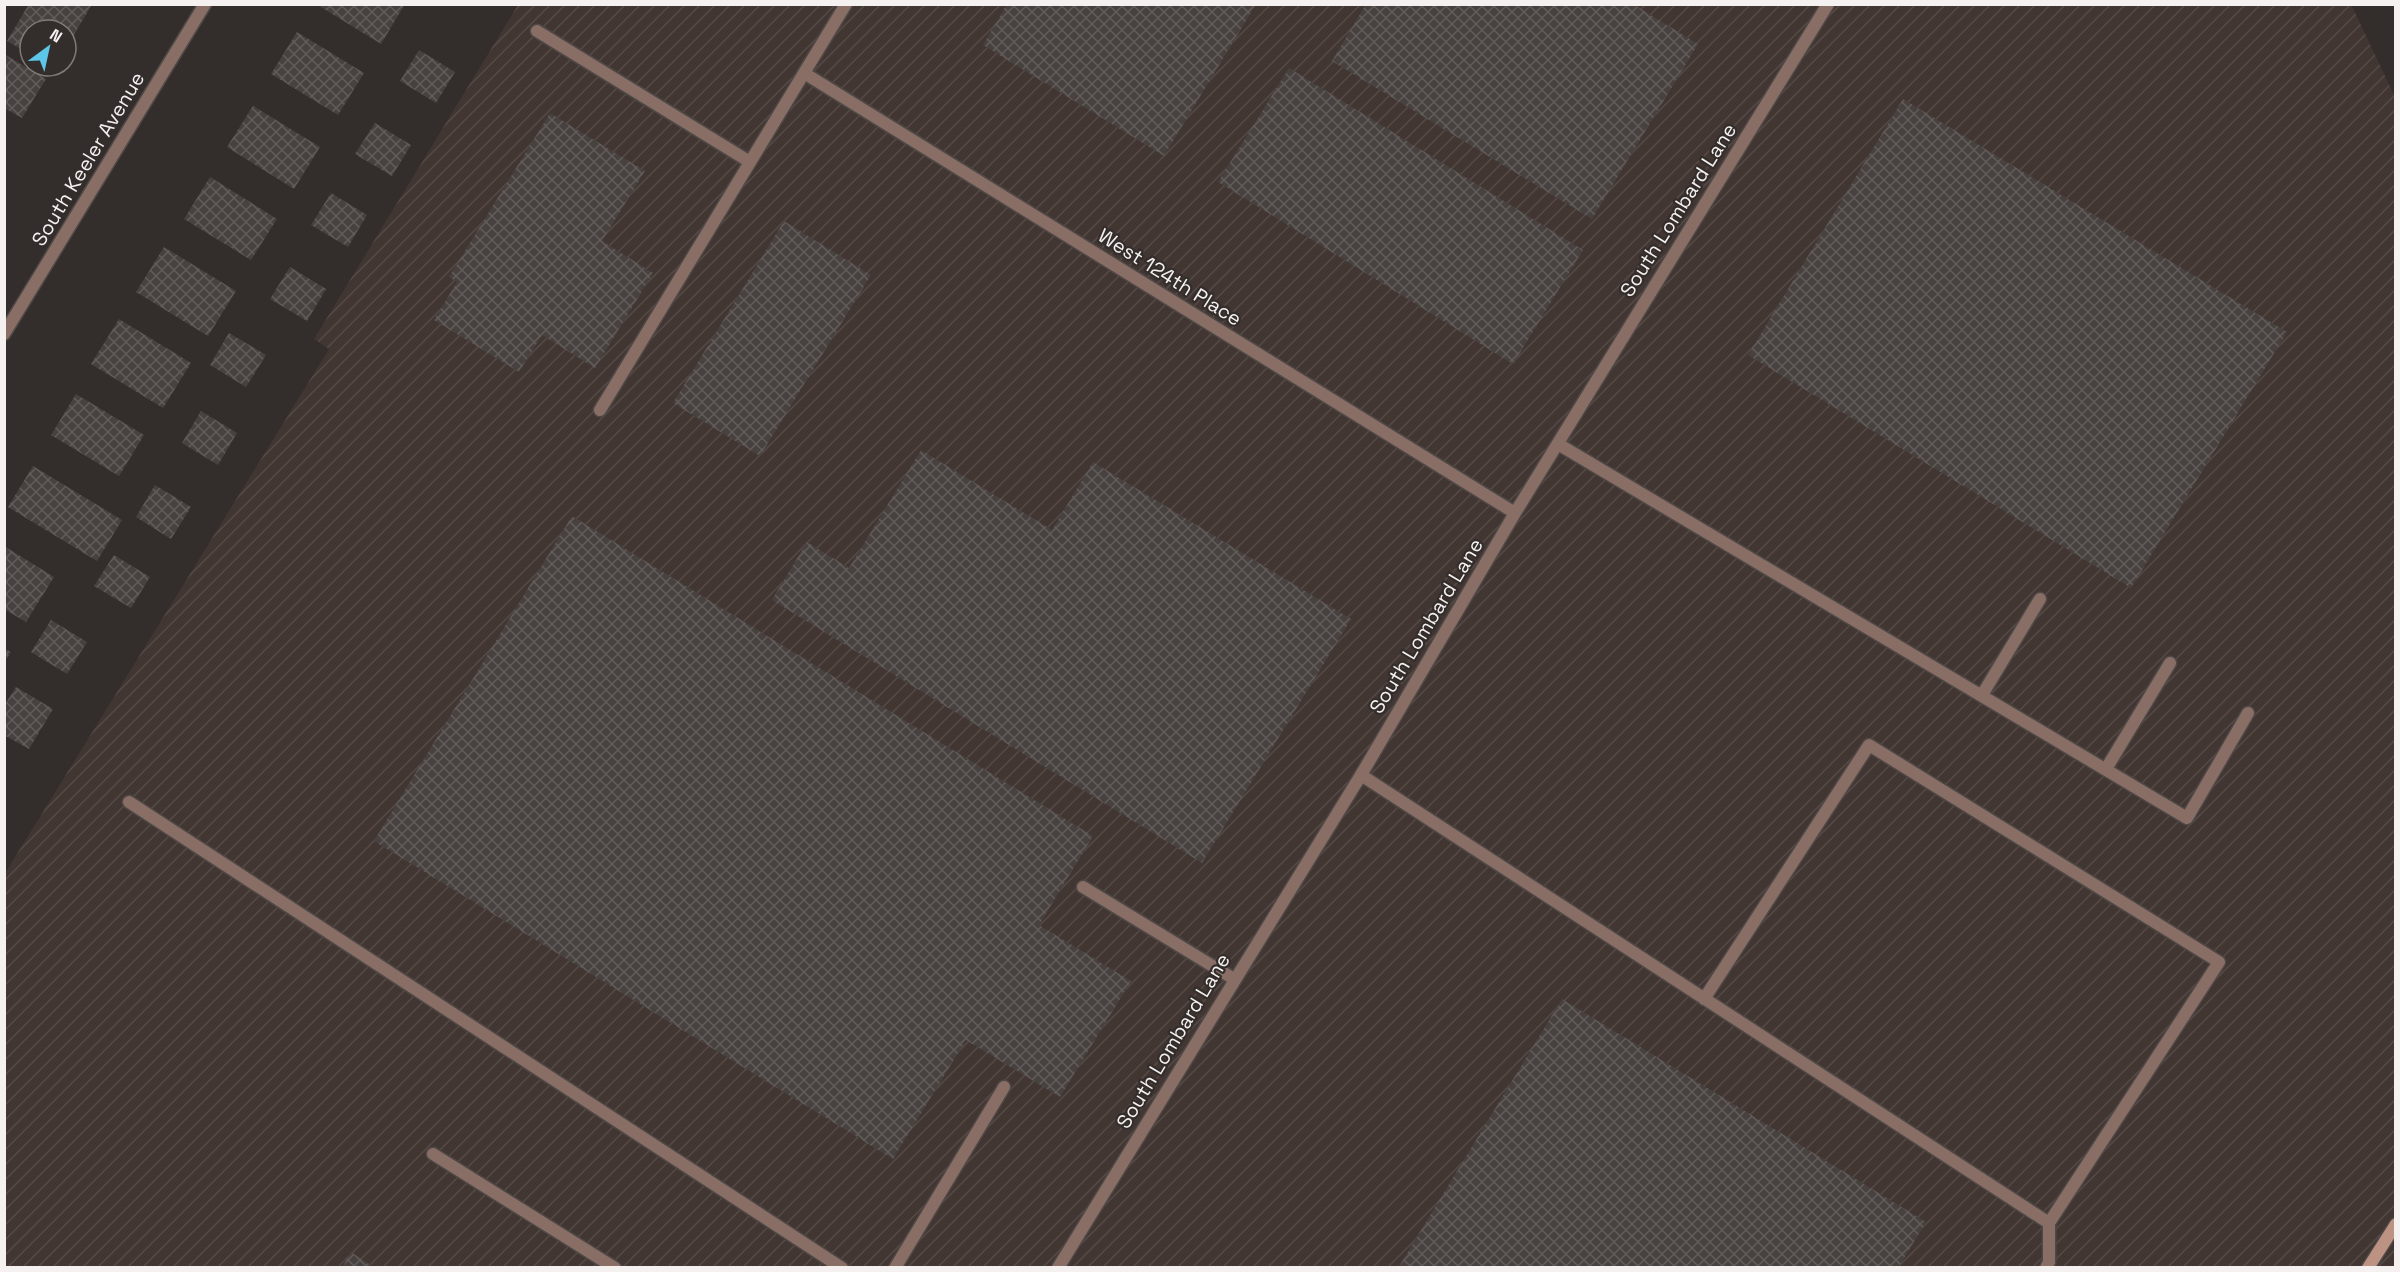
<svg xmlns="http://www.w3.org/2000/svg" width="2400" height="1272" font-family="'Space Grotesk',sans-serif">
<defs>
<pattern id="industrial-furrows" width="10" height="10" patternUnits="userSpaceOnUse" patternTransform="scale(1.5)"><rect width="10" height="10" fill="#423632"/><path d="M-1 1l2-2M0 10L10 0M9 11l2-2" fill="none" stroke="#554a46"/></pattern>
<pattern id="building-cross-hatch" width="8" height="8" patternUnits="userSpaceOnUse" patternTransform="scale(1.5)"><rect width="8" height="8" fill="#47413f"/><path d="M0 0l8 8M0 8l8-8" fill="none" stroke="#625d5b"/></pattern>
</defs>
<rect width="100%" height="100%" fill="#332d2b"/>
<path fill="url(#industrial-furrows)" d="M 2351,4 L 2395,97 L 2395,1267 L 5,1267 L 4,875 L 329,349 L 314,339 L 518,5 Z"/>
<path fill="url(#building-cross-hatch)" d="M 29,4 L 89,4 L 91,6 L 66,48 L 66,30 L 30,30 L 30,54 L 7,41 Z
M 316,4 L 405,4 L 381,44 Z
M 1007,4 L 1256,4 L 1164,156 L 983,45 Z
M 1366,4 L 1633,4 L 1698,44 L 1592,219 L 1332,61 Z
M 297,32 L 364,73 L 338,115 L 271,74 Z
M 419,50 L 455,72 L 436,103 L 400,81 Z
M 4,54 L 46,79 L 22,118 L 4,108 Z
M 1289,68 L 1583,250 L 1513,364 L 1218,182 Z
M 1903,99 L 2287,332 L 2131,588 L 1748,355 Z
M 253,106 L 320,147 L 294,189 L 227,147 Z
M 550,113 L 645,171 L 602,241 L 653,273 L 595,368 L 542,335 L 519,372 L 434,320 L 457,282 L 449,277 Z
M 375,123 L 411,145 L 392,176 L 355,154 Z
M 210,177 L 277,219 L 251,260 L 184,219 Z
M 331,193 L 367,215 L 348,247 L 311,225 Z
M 784,221 L 871,275 L 760,456 L 673,403 Z
M 164,247 L 236,291 L 208,336 L 136,292 Z
M 290,267 L 326,289 L 307,321 L 270,299 Z
M 119,319 L 191,363 L 163,408 L 91,364 Z
M 229,333 L 266,355 L 246,387 L 210,365 Z
M 76,394 L 144,435 L 119,476 L 51,435 Z
M 201,411 L 237,433 L 218,465 L 182,443 Z
M 921,450 L 1052,530 L 1093,462 L 1351,619 L 1202,863 L 772,600 L 807,542 L 849,568 Z
M 33,466 L 122,520 L 97,561 L 8,507 Z
M 155,485 L 191,507 L 171,539 L 136,517 Z
M 572,516 L 1093,836 L 1039,925 L 1131,981 L 1060,1097 L 966,1040 L 893,1159 L 374,841 Z
M 4,546 L 54,577 L 26,622 L 4,609 Z
M 114,555 L 150,577 L 131,608 L 94,586 Z
M 51,620 L 87,642 L 67,674 L 31,652 Z
M 4,648 L 11,652 L 4,663 Z
M 16,687 L 53,709 L 29,749 L 4,735 L 4,706 Z
M 1562,999 L 1926,1222 L 1898,1268 L 1398,1268 Z
M 351,1252 L 375,1268 L 342,1268 Z"/>
<g fill="none" stroke-linecap="round" stroke-linejoin="round">
<g stroke="#4e4847" stroke-width="15">
<path id="service" d="M 537,31 L 750,162
M 600,410 L 804,73
M 1558,444 L 2187,818 L 2248,713
M 1982,695 L 2040,599
M 2106,769 L 2170,663
M 1361,775 L 2049,1223 L 2219,962 L 1869,745 L 1704,999
M 129,802 L 842,1268
M 1083,887 L 1234,979
M 433,1154 L 615,1268
M 895,1268 L 1004,1087
M 2046,1268 L 2049,1262 L 2049,1223"/>
</g>
<g stroke="#4e4847" stroke-width="15">
<path id="minor" d="M 846,4 L 804,73 L 1515,513
M 4,334 L 205,4
M 1058,1268 L 1361,775 L 1515,513 L 1828,4"/>
</g>
<g stroke="#4e4847" stroke-width="15">
<path id="secondary" d="M 2368,1268 L 2396,1224"/>
</g>
<use href="#service" stroke="#896e65" stroke-width="12"/>
<use href="#minor" stroke="#896e65" stroke-width="12"/>
<use href="#secondary" stroke="#bc9282" stroke-width="12"/>
</g>
<g text-anchor="middle" dominant-baseline="central" stroke-width="4.5" stroke-linejoin="round" paint-order="stroke">
<g font-size="20" fill="#f5f1f0" stroke="#332d2b">
<text transform="translate(88 159) rotate(-59)">South Keeler Avenue</text>
<text transform="translate(1678 210) rotate(-58)">South Lombard Lane</text>
<text transform="translate(1170 277) rotate(32)">West 124th Place</text>
<text transform="translate(1426 626) rotate(-59)">South Lombard Lane</text>
<text transform="translate(1173 1041) rotate(-59)">South Lombard Lane</text>
</g>
</g>
<rect width="2400" height="1272" fill="none" stroke="#f5f1f0" stroke-width="12"/>
<g transform="translate(48 48) rotate(33)"><circle r="28" fill="#332d2b" stroke="#817b7a" stroke-width="1.5"/>
<path d="M0-4.5L10 22L0 15L-10 22Z" fill="#5cc7e8"/>
<text y="-9" font-size="16" font-weight="bold" text-anchor="middle" fill="#f5f1f0">N</text>
</g>
</svg>
